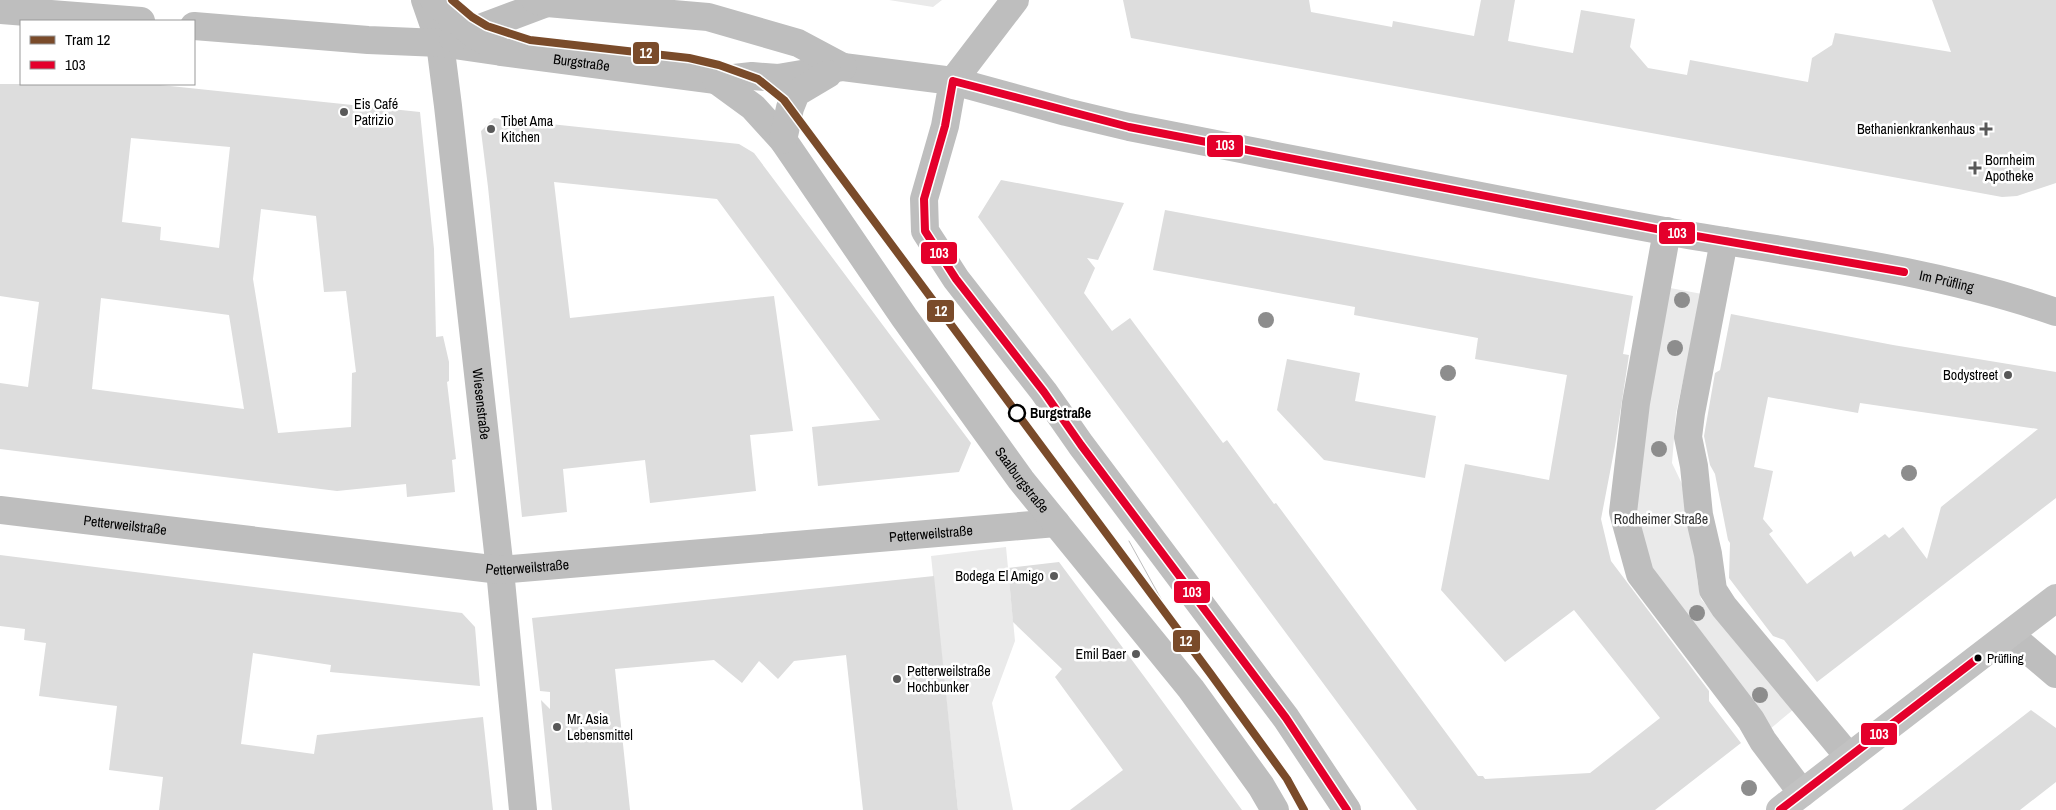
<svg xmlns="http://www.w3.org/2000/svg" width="2056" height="810" font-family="'Archivo Narrow',sans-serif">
<rect width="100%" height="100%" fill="#fff"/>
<path fill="#eaeaea" d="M 889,0 L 942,0 L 933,7 Z
M 1665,287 L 1702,294 L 1676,413 L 1672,463 L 1682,484 L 1689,518 L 1695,551 L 1697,579 L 1701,599 L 1794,709 L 1770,729 L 1648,576 L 1630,506 Z
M 1006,547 L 1015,641 L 992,703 L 1013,810 L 958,810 L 931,556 Z"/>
<path fill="#ddd" fill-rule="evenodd" d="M 1123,0 L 1309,0 L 1311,12 L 1392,27 L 1393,21 L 1474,36 L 1481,0 L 1515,0 L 1508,41 L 1573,53 L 1581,10 L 1635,19 L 1630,47 L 1648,68 L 1687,75 L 1690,60 L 1808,82 L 1812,58 L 1832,45 L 1835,33 L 1951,52 L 1932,0 L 2056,0 L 2056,183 L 2017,196 L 2002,197 L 1131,38 Z
M 0,84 L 151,84 L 420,112 L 434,249 L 436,337 L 443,336 L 449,362 L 449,381 L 447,382 L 456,459 L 452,460 L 455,492 L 407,497 L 406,484 L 337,491 L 0,449 L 0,383 L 28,387 L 39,302 L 0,296 ZM 131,138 L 230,147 L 219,248 L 160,240 L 161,227 L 122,222 ZM 261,209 L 316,216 L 324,292 L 346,291 L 356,372 L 352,373 L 351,427 L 278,433 L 253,279 ZM 101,298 L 229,315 L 244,409 L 92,389 Z
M 494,118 L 739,144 L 754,153 L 971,443 L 959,472 L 818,486 L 812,427 L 880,420 L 717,199 L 554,182 L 570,318 L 774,296 L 793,431 L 750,435 L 756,491 L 650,503 L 645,460 L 563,469 L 567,512 L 522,517 L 488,187 L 481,131 Z
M 1001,180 L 1124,203 L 1098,260 L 1087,258 L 1095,268 L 1084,293 L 1112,331 L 1130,318 L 1223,443 L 1227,440 L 1274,504 L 1276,503 L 1478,776 L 1483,776 L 1485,779 L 1590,773 L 1660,718 L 1574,610 L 1505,662 L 1441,590 L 1465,464 L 1549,480 L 1567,375 L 1475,359 L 1478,338 L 1354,315 L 1355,307 L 1153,270 L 1165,210 L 1633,296 L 1623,354 L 1629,355 L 1615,446 L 1601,519 L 1611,561 L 1709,691 L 1709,701 L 1741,743 L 1655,810 L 1417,810 L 978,217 Z
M 1731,314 L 1893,345 L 2056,372 L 2056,498 L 1817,682 L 1784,640 L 1773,636 L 1729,578 L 1730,543 L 1728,540 L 1715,474 L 1710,465 L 1704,436 L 1715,373 L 1720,370 ZM 1768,397 L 1858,413 L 1860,403 L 2038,429 L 1941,507 L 1927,559 L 1903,527 L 1889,538 L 1885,534 L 1854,557 L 1851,551 L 1807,584 L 1769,534 L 1773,531 L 1763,519 L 1773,471 L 1754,467 Z
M 1287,359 L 1360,373 L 1355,401 L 1436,416 L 1425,478 L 1324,460 L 1277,410 Z
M 0,555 L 462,613 L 475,627 L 480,686 L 330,672 L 331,665 L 253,653 L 241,744 L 314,754 L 317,735 L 483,717 L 493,810 L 159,810 L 163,777 L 109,770 L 117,706 L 39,696 L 46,643 L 24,640 L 25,629 L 0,626 Z
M 1059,562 L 1149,683 L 1242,810 L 1070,810 L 1123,770 L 1055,677 L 1062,669 L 1013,622 L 1008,568 Z
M 934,576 L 958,810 L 863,810 L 846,655 L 794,661 L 778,679 L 759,661 L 742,683 L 714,660 L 615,669 L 630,810 L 552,810 L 541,700 L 550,709 L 550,692 L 540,691 L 532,618 Z
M 2031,710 L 2056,728 L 2056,782 L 2020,810 L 1902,810 Z"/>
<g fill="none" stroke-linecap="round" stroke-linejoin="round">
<g stroke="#bebebe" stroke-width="28">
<path id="s1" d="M 425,0 L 440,43 L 448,106 L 500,570 L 523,810"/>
<path id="s2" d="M 1015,0 L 953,81 L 1066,112 L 1129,127 C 1309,162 1489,199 1670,232 C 1799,254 1932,269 2056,312"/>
<path d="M 0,10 L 141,21"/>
<path d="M 194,26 L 368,40 L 440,43 L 502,52"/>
<path d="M 453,38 L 547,3"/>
<path d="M 1667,231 L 1636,403 L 1623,512 L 1640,574 L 1751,720 L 1763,741 L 1802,793"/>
<path d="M 1724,241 L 1691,413 L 1688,437 L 1694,466 L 1699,515 L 1708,554 L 1713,590 L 1724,607 L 1849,757"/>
<path id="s3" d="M 0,510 L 500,570 L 1056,523"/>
<path d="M 2010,635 L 2056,674"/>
</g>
<g stroke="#bebebe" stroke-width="28">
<path id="s4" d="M 434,0 L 443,9 L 471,32 L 502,52 L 716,80 L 752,76 L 778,78 L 843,67 L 953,81 L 945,126 L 924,199 L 925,231 L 956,279 L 1044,392 L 1081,445 L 1286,718 L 1347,810"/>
<path d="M 535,0 L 547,3 L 708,17 L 798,43 L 843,67"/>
<path id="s5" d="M 716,80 L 753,107 L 783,140 L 904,317 L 1021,480 L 1191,689 L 1261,786 L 1275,810"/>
<path d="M 783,140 L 790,108 L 796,93 L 828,74"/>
</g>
<path stroke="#c2c2c2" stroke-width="28" d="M 1780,810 L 2056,598"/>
<path stroke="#bdbdbd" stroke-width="1" d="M 1129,541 L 1181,635"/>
<g stroke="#fff" stroke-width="11">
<path id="bus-1" d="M 1347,810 L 1286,718 L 1081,445 L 1044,392 L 956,279 L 925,231 L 924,199 L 945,126 L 953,81 L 1129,127 L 1667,231 L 1904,272
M 1780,810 L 1978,658"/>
</g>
<use href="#bus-1" stroke="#e4002b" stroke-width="8"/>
<g stroke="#fff" stroke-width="11">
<path id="tram-1" d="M 452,0 L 472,17 L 487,26 L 530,40 L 689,58 L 719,65 L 758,79 L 784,100 L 1210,673 L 1287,779 L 1304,810"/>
</g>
<use href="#tram-1" stroke="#7a4b2a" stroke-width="8"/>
</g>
<g fill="#8d8d8d">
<circle cx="1682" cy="300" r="8"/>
<circle cx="1266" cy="320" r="8"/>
<circle cx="1675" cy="348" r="8"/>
<circle cx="1448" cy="373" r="8"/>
<circle cx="1659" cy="449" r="8"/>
<circle cx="1909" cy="473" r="8"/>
<circle cx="1697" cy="613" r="8"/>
<circle cx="1760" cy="695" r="8"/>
<circle cx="1749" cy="788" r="8"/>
</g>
<g fill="#595959" stroke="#fff" stroke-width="2">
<circle cx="344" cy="112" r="5"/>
<circle cx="491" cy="129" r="5"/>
<path d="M1983.5 121.5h5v5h5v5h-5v5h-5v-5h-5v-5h5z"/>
<path d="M1972.5 160.5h5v5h5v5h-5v5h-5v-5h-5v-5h5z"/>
<circle cx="2008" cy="375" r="5"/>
<circle cx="1054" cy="576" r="5"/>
<circle cx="1136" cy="654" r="5"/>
<circle cx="897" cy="679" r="5"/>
<circle cx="557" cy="727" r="5"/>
</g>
<circle fill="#fff" stroke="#000" stroke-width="2.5" cx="1017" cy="413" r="8"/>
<circle fill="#000" stroke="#fff" stroke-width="2" cx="1978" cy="658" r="4.5"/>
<g text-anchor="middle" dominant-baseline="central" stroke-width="5" stroke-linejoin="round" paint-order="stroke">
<g font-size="13" fill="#000" stroke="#fff" text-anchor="start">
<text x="1987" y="658">Prüfling</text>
</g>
<g font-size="14" fill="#000" stroke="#fff">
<text stroke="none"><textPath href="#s4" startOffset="166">Burgstraße</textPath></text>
<text stroke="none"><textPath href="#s2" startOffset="1116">Im Prüfling</textPath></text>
<text stroke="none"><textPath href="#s1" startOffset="409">Wiesenstraße</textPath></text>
<text stroke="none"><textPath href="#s5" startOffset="506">Saalburgstraße</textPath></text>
<text stroke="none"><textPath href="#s3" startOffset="126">Petterweilstraße</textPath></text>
<text stroke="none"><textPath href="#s3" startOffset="936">Petterweilstraße</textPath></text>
<text stroke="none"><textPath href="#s3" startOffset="531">Petterweilstraße</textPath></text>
</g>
<g font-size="14" fill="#000" stroke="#fff" text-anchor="start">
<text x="354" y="104">Eis Café<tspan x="354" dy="16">Patrizio</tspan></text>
<text x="501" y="121">Tibet Ama<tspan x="501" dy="16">Kitchen</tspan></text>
<text x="1975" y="129" text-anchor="end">Bethanienkrankenhaus</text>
<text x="1985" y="160">Bornheim<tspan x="1985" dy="16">Apotheke</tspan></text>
<text x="1998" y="375" text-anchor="end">Bodystreet</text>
<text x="1044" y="576" text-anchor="end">Bodega El Amigo</text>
<text x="1126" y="654" text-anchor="end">Emil Baer</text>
<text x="907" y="671">Petterweilstraße<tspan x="907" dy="16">Hochbunker</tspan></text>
<text x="567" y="719">Mr. Asia<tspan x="567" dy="16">Lebensmittel</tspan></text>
</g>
<g font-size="14" font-weight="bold" fill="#000" stroke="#fff" text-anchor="start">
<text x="1030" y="413">Burgstraße</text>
</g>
<g font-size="14" fill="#303030" stroke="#fff">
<text x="1661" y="519">Rodheimer Straße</text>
</g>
</g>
<g stroke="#fff" stroke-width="2">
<rect x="632" y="41" width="28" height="24" rx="5" fill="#7a4b2a"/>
<rect x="1206" y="134" width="38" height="24" rx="5" fill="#e4002b"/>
<rect x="1658" y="221" width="38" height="24" rx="5" fill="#e4002b"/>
<rect x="920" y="241" width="38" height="24" rx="5" fill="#e4002b"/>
<rect x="926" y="299" width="29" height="24" rx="5" fill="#7a4b2a"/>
<rect x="1173" y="580" width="38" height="24" rx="5" fill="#e4002b"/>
<rect x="1172" y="629" width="29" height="24" rx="5" fill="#7a4b2a"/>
<rect x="1860" y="722" width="38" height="24" rx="5" fill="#e4002b"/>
</g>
<g font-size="14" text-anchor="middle" font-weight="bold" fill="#fff">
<text x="646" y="58">12</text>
<text x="1225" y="150">103</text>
<text x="1677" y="238">103</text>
<text x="939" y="258">103</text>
<text x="941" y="316">12</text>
<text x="1192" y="597">103</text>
<text x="1186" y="646">12</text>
<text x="1879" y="739">103</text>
</g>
<rect x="20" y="20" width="175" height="65" fill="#ffffff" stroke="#999999"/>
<rect x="30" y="36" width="25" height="8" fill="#7a4b2a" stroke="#999999"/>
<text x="65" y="45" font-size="15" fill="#000000">Tram 12</text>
<rect x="30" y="61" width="25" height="8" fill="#e4002b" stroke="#999999"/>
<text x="65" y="70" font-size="15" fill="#000000">103</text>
</svg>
